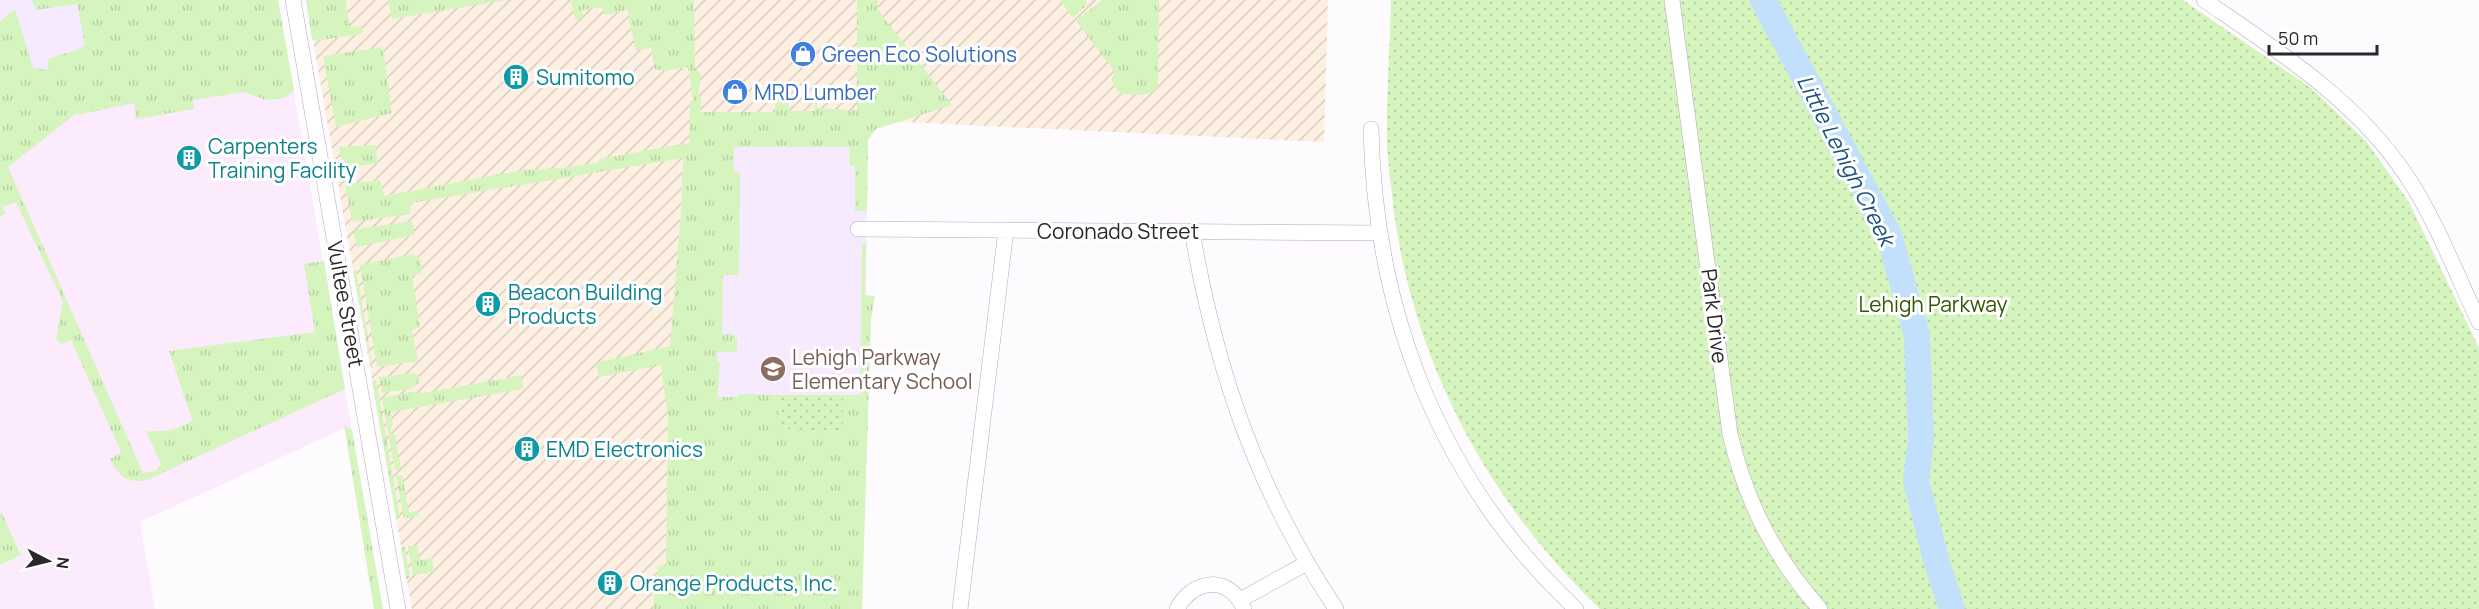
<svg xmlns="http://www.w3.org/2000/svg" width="2479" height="609" font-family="Manrope,sans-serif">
<defs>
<pattern id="industrial-furrows" width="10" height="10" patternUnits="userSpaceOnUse" patternTransform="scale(1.5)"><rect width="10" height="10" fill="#fdefe1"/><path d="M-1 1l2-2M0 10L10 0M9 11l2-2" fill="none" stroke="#d9cdc1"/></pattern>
<pattern id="grass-tufts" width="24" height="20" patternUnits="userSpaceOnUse" patternTransform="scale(1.5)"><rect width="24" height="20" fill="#d6f4be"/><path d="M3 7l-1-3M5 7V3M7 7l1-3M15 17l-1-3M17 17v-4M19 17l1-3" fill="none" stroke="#b8d1a4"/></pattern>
<pattern id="park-dots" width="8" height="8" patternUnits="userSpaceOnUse" patternTransform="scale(1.5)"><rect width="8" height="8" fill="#d6f4be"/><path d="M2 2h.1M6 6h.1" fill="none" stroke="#b8d1a4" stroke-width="1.8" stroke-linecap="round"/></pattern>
</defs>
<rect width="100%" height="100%" fill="#fdfbfe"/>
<path fill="#fcebfd" d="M 220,0 L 278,0 L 352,430 L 344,425 L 343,429 L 140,522 L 155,609 L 0,609 L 0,565 L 21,555 L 0,509 L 0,173 Z"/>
<path fill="url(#industrial-furrows)" d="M 306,0 L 1328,0 L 1324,142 L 883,121 L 689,143 L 683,158 L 681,212 L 670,349 L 666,567 L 662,609 L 412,609 Z"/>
<path fill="#f6eaff" d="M 0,0 L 220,0 L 0,173 Z
M 690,128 L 868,128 L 862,609 L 662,609 L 666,567 L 670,349 L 681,212 L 683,158 L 689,155 Z"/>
<path fill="url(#grass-tufts)" d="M 32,0 L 278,0 L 294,90 L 288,96 L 280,99 L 266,100 L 244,92 L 193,100 L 194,109 L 136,119 L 134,103 L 77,115 L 78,112 L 8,167 L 143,473 L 155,471 L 161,464 L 146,431 C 164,432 177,431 192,420 L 169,351 L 315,332 L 304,264 L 324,261 L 345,389 L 149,479 C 128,485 119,477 110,459 L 121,452 L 71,340 L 62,344 L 56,339 L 63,302 L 16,202 L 2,207 L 6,214 L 0,216 L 0,21 L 15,9 L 33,68 L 48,70 L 48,59 L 79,49 L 85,45 L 77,4 L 36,10 Z
M 306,0 L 345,0 L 350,27 L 362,26 L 363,31 L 360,34 L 315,41 L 312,39 Z
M 388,0 L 507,0 L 392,19 Z
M 571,0 L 694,0 L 695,68 L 701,74 L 698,95 L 701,96 L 701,112 L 775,112 L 776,90 L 788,90 L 789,111 L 815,111 L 816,90 L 820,89 L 821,86 L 823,92 L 817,95 L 817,108 C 831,108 842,111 857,110 L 857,0 L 877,0 L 879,11 L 952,105 L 876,129 L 868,140 L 867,211 L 855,211 L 855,166 L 850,166 L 849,147 L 734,147 L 734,172 L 740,173 L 739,275 L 723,275 L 722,334 L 735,335 L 735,339 L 737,339 L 737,352 L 717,352 L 717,362 L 720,363 L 717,397 L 738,397 L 739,394 L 780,395 L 778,429 L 843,431 L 843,395 L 860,395 L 862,244 L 866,244 L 865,295 L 875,296 L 871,319 L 862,609 L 653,609 L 658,566 L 666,565 L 668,418 L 661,365 L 599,377 L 596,363 L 670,346 L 681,212 L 683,158 L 411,203 L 410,214 L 352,222 L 345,184 L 380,180 L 384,196 L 522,170 L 562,168 L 597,163 L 600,159 L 689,143 L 690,102 L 693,100 L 688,67 L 665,71 L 655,69 L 651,48 L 636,50 L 627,10 L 604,15 L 602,7 L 582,10 L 583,18 L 575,20 Z
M 1060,0 L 1086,0 L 1087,5 L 1073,18 Z
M 1102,0 L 1159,0 L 1158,87 C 1150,98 1131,95 1119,93 L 1111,80 L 1115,72 L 1076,21 Z
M 383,47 L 392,113 L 336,127 L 323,56 Z
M 375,145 L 378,163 L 343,168 L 339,147 Z
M 412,221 L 415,235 L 357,247 L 353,230 Z
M 412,254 L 420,259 L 422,273 L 412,276 L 420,327 L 412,330 L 418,361 L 377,367 L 360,265 Z
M 356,269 L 373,368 L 372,368 L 353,272 Z
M 414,373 L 420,377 L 418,384 L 409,389 L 382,393 L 379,377 Z
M 522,375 L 523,389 L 391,412 L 393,425 L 391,427 L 391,433 L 395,435 L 401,469 L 395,470 L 382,398 L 409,392 L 424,393 Z
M 376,379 L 400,517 L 396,517 L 372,382 Z
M 344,425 L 352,430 L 383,609 L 374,609 Z
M 402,475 L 409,512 L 419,511 L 419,516 L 404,518 L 396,476 Z
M 0,509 L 21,555 L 0,565 Z
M 417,545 L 420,560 L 432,558 L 434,572 L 413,575 L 408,546 Z
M 405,546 L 410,578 L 406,579 L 401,548 Z"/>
<path fill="url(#park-dots)" d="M 1391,0 L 2183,0 L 2311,88 L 2366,141 L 2409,202 L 2479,348 L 2479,609 L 1600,609 C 1485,499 1409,354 1392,195 C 1390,179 1388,162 1387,146 C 1386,97 1390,48 1391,0 Z
M 780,395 L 843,395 L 843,431 L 778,429 Z"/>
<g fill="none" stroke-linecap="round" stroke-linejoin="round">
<path stroke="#c2e0fb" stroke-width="26" d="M 1763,0 L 1889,235 L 1917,335 L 1921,439 L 1916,481 L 1937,563 L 1952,609"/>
<g stroke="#b3a9bb" stroke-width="16">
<path id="minor" d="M 293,0 L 398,609
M 1672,0 L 1730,434 C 1746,502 1774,557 1820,609
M 2204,0 C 2278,51 2355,99 2406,175 C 2436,220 2456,273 2479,322
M 1371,129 C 1375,314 1440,482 1576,609
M 858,229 L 1379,233
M 1192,231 C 1216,371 1257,490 1336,609
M 1240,600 L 1307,563
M 960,609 L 1006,230
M 1177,609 C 1193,578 1230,575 1244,609"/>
</g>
<use href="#minor" stroke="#fff" stroke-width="15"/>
</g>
<defs>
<g id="shop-disc" transform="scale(1.35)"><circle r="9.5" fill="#3f7fe0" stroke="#fff"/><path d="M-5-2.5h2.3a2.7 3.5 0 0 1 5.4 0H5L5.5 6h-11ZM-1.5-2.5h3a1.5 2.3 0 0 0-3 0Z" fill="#fff"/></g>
<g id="building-disc" transform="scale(1.35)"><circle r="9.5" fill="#0f9aa8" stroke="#fff"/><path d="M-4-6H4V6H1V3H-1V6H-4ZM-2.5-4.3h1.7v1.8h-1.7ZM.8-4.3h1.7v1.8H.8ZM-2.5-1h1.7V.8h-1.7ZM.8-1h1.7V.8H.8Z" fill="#fff"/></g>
<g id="school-disc" transform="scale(1.35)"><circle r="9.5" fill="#8d6e63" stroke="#fff"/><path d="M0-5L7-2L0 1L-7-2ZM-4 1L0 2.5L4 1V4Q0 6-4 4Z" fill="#fff"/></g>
</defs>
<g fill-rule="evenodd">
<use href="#shop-disc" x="803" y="54"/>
<use href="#building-disc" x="516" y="77"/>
<use href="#shop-disc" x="735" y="92"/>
<use href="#building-disc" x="189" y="158"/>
<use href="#building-disc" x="488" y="304"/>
<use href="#school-disc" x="773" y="369"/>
<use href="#building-disc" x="527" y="449"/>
<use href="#building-disc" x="610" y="583"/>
</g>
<g text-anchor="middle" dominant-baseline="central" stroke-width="6" stroke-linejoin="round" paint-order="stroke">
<g font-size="21" fill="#366cbe" stroke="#fff" text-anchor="start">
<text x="822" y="54">Green Eco Solutions</text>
<text x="754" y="92">MRD Lumber</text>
</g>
<g font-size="21" fill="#0d838f" stroke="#fff" text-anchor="start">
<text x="536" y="77">Sumitomo</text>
<text x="208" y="146">Carpenters<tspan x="208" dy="24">Training Facility</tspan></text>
<text x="508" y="292">Beacon Building<tspan x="508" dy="24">Products</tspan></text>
<text x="546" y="449">EMD Electronics</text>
<text x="630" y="583">Orange Products, Inc.</text>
</g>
<g font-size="21" fill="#2a262d" stroke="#fff">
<text x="1118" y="231">Coronado Street</text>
<text transform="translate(346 304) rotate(80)">Vultee Street</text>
<text transform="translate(1715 316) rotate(83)">Park Drive</text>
</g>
<g font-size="21" fill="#345601" stroke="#fff">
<text x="1933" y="304">Lehigh Parkway</text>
</g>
<g font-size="21" fill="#785e54" stroke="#fff" text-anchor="start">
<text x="792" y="357">Lehigh Parkway<tspan x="792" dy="24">Elementary School</tspan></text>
</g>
<g font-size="22" font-style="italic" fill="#1c517c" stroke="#fff">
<text transform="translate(1846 160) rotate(63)">Little Lehigh Creek</text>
</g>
</g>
<g transform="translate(48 561) rotate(97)" stroke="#ffffff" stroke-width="4.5" paint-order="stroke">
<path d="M0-4.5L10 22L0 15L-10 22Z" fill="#2a262d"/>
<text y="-9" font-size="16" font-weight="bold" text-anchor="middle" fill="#2a262d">N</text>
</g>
<path d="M2269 45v9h108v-9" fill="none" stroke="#2a262d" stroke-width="3"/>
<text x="2278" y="45" font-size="18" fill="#2a262d" stroke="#ffffff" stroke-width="4.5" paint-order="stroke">50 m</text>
</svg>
